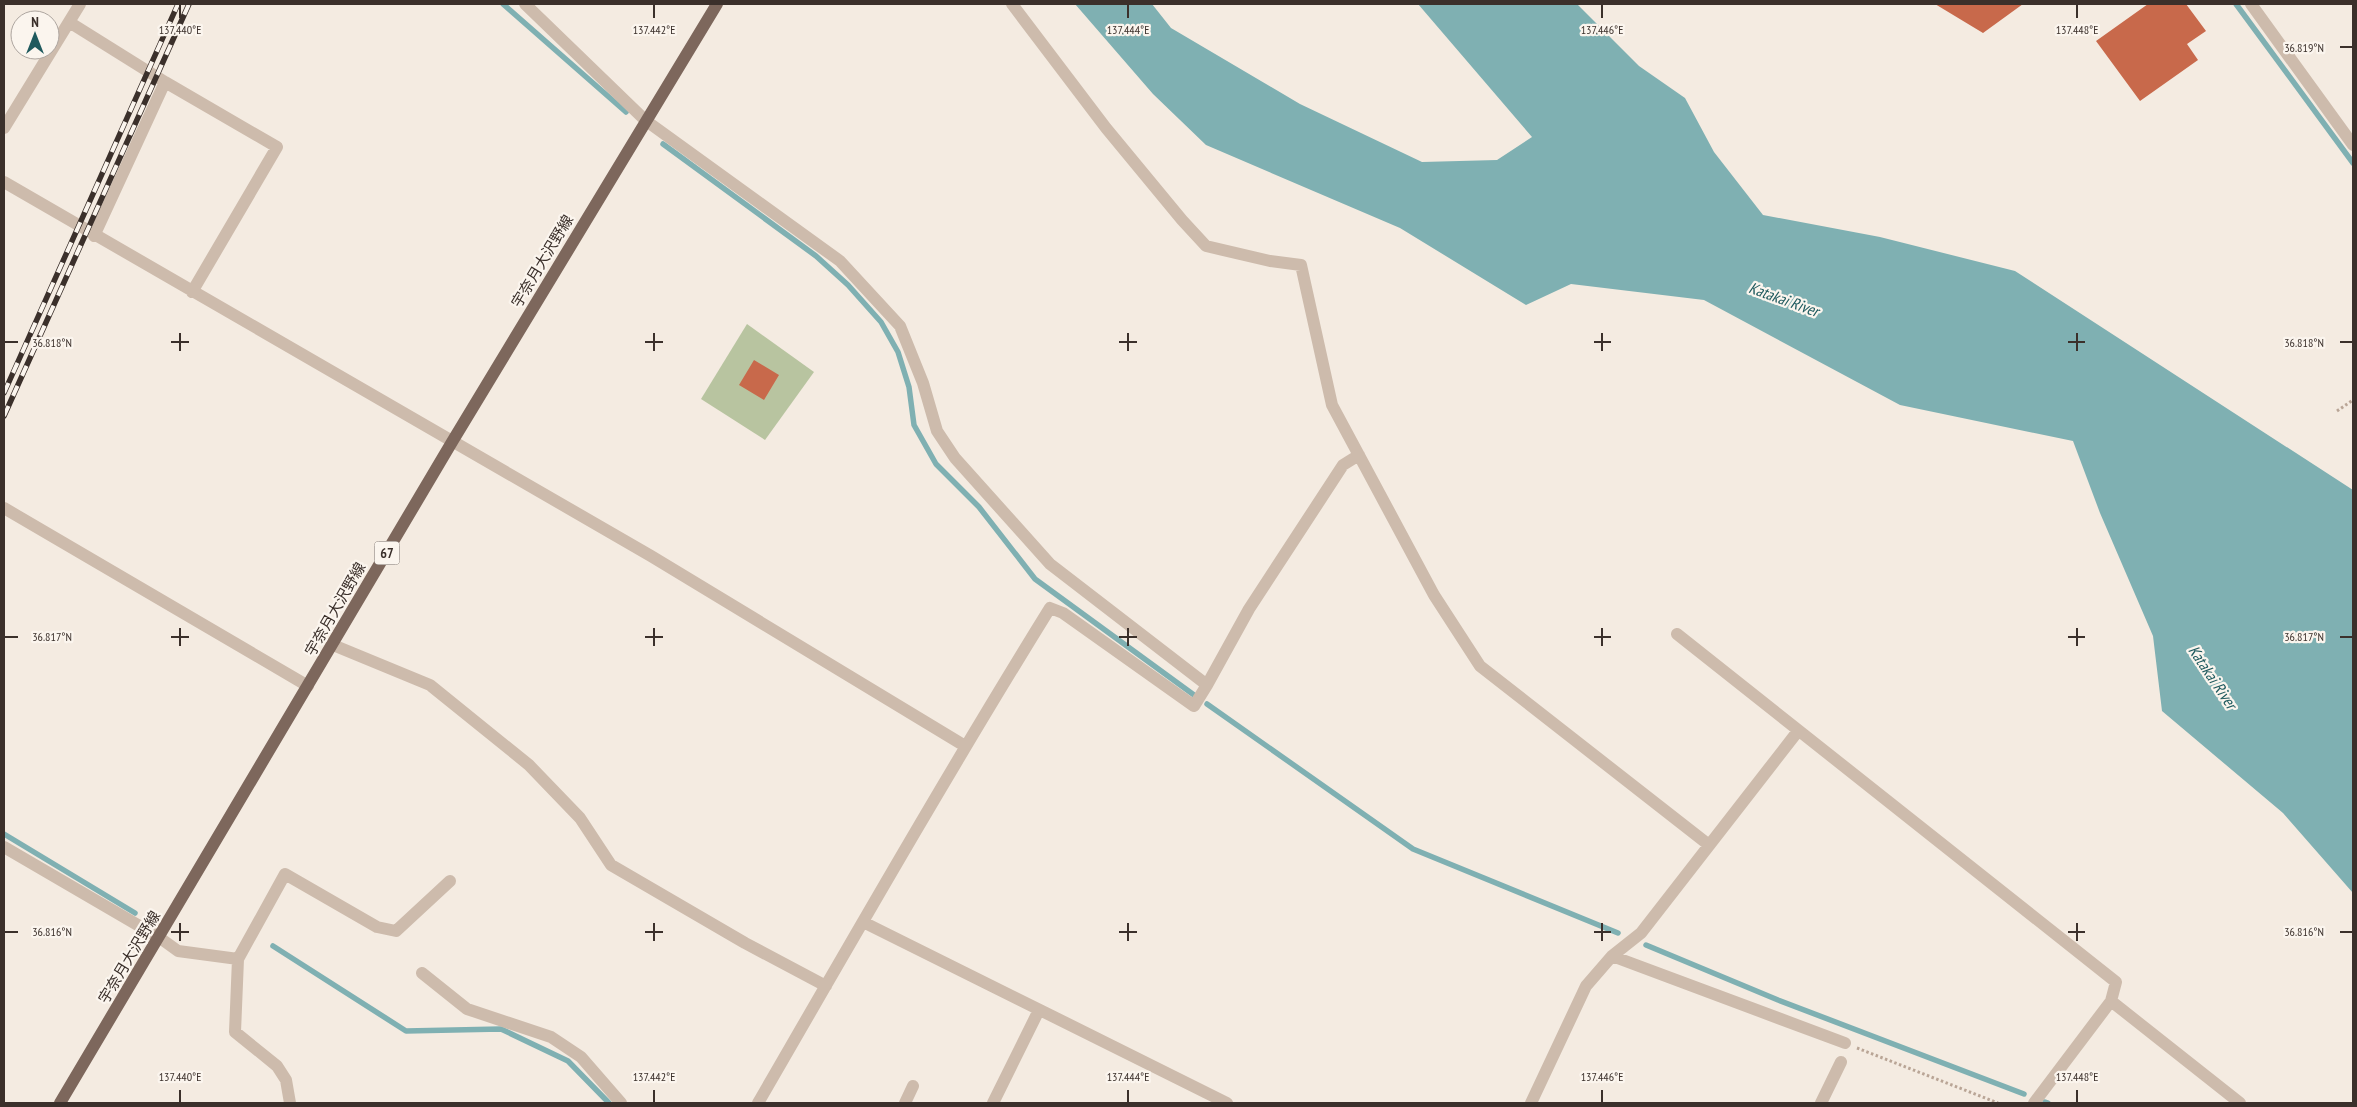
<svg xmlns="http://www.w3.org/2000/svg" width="2357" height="1107" font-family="'PT Sans Narrow','Noto Sans JP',sans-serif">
<rect width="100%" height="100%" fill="#f4ebe1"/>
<path fill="#b8c4a0" d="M 747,324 L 814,372 L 765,440 L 701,399 Z"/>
<path fill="#7fb0b2" d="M 1075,4 L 1152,4 L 1171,28 L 1300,104 L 1422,162 L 1497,160 L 1532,137 L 1418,4 L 1577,4 L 1639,66 L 1685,98 L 1714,152 L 1763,215 L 1880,237 L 2015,271 L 2353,490 L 2353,893 L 2283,813 L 2162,711 L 2153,636 L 2100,513 L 2073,441 L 1900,405 L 1704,300 L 1571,284 L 1526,305 L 1400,228 L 1206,145 L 1153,94 Z"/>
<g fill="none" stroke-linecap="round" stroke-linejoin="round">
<path stroke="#7fb0b2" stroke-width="5.5" d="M 503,4 L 626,112
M 2236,4 L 2353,163
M 663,144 L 816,256 L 848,285 L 881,322 L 898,352 L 909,387 L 914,425 L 936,464 L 979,507 L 1035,579 L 1194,695
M 1207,704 L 1413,849 L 1618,933
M 4,834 L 135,913
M 1646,945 L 1778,1000 L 2024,1094
M 273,946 L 406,1031 L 501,1029 L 568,1061 L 609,1103
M 2045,1102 L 2048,1103"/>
</g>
<path fill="#c8694b" d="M 1935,4 L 2023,4 L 1983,33 Z
M 2148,4 L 2186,4 L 2206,31 L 2187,44 L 2198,60 L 2140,101 L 2096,41 Z
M 754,360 L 779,375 L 764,400 L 739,385 Z"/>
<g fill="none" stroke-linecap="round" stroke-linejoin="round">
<path stroke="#b9a596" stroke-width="3" stroke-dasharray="2.5 2.5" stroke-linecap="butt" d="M 2337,411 L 2353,400
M 1857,1048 L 1998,1103"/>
<path stroke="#cdbbac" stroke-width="12" d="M 525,4 L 645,120 L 840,261 L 900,326 L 923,383 L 937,431 L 955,458 L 1050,564 L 1207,685 L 1249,609 L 1343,465 L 1359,455
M 1012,4 L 1106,128 L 1182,220 L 1206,246 L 1270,261 L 1301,265 L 1332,405 L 1434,595 L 1480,666 L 1709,845
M 2251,4 L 2353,145
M 69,22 L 165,82 L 94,236
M 165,82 L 277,147 L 192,292
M 4,128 L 80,4
M 4,182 L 651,556 L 965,746
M 4,508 L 308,686
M 1677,634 L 2116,982 L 2111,1001 L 2240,1103
M 333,645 L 430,685 L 529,765 L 580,818 L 611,865 L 745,943 L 826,986
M 4,847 L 160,938 L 178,951 L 238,959 L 235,1032 L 277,1066 L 286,1080 L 290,1103
M 865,923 L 1227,1103
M 1612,956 L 1845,1043
M 238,959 L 285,874 L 377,927 L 396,931 L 450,881
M 422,973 L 467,1009 L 551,1037 L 581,1057 L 621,1103
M 758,1103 C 854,937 949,771 1050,608 L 1063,613 L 1194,706 L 1207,685
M 905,1103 L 913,1086
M 993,1103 L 1039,1010
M 1531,1103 L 1586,986 L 1612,956 L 1641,933 L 1798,731
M 1821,1103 L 1841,1062
M 2034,1103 L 2111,1001"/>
<path stroke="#7d675c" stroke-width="12" d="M 60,1103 L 452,442 L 717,4"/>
<g stroke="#3b302b" stroke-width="5.5">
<path id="rail" d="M 4,393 L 178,4
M 4,416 L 189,4"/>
</g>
<use href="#rail" stroke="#fbf5ee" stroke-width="4" stroke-dasharray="11" stroke-linecap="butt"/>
</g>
<path fill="none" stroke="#3b302b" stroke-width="2" d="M 180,5 L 180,18M 654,5 L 654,18M 1128,5 L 1128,18M 1602,5 L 1602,18M 2077,5 L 2077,18M 2340,47 L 2352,47M 180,333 L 180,351M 654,333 L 654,351M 1128,333 L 1128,351M 1602,333 L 1602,351M 2077,333 L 2077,351M 5,342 L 18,342M 171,342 L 189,342M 645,342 L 663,342M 1119,342 L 1137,342M 1594,342 L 1611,342M 2068,342 L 2085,342M 2340,342 L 2352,342M 180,628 L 180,646M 654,628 L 654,646M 1128,628 L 1128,646M 1602,628 L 1602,646M 2077,628 L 2077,646M 5,637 L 18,637M 171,637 L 189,637M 645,637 L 663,637M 1119,637 L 1137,637M 1594,637 L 1611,637M 2068,637 L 2085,637M 2340,637 L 2352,637M 180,923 L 180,941M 654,923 L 654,941M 1128,923 L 1128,941M 1602,923 L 1602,941M 2077,923 L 2077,941M 5,932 L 18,932M 171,932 L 189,932M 645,932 L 663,932M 1119,932 L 1137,932M 1594,932 L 1611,932M 2068,932 L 2085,932M 2340,932 L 2352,932M 180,1090 L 180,1102M 654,1090 L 654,1102M 1128,1090 L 1128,1102M 1602,1090 L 1602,1102M 2077,1090 L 2077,1102"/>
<g text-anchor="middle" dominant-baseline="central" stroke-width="4.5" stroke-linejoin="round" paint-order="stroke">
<rect fill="#fbf5ee" stroke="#756b66" stroke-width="1" x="374.5" y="541.5" width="25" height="23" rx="4"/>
<g font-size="14" font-weight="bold" fill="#3b302b">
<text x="387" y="553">67</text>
</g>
<g font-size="15" fill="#3b302b" stroke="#fbf5ee">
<text transform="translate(542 261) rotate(-59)">宇奈月大沢野線</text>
<text transform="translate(335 609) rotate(-60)">宇奈月大沢野線</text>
<text transform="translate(129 957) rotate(-59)">宇奈月大沢野線</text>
</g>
<g font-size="16" font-style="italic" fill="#1f5a5e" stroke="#fbf5ee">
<text transform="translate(1784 299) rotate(20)">Katakai River</text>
<text transform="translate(2213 677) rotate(56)">Katakai River</text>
</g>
</g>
<g font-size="12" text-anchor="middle" fill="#3b302b" stroke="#fbf5ee" stroke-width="4.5" stroke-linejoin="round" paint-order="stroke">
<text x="180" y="34">137.440°E</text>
<text x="654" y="34">137.442°E</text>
<text x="1128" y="34">137.444°E</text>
<text x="1602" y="34">137.446°E</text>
<text x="2077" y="34">137.448°E</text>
<text x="2304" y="52">36.819°N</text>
<text x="52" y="347">36.818°N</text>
<text x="2304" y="347">36.818°N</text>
<text x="52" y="641">36.817°N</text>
<text x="2304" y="641">36.817°N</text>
<text x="52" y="936">36.816°N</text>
<text x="2304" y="936">36.816°N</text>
<text x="180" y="1081">137.440°E</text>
<text x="654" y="1081">137.442°E</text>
<text x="1128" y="1081">137.444°E</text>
<text x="1602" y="1081">137.446°E</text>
<text x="2077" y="1081">137.448°E</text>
</g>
<rect width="2357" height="1107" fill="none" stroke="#3b302b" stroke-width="10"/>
<g transform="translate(35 35)"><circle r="24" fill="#fbf5ee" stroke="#aea6a0"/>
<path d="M0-4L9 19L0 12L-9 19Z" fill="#1f5a5e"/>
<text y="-8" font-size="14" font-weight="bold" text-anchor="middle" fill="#3b302b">N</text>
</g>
</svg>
